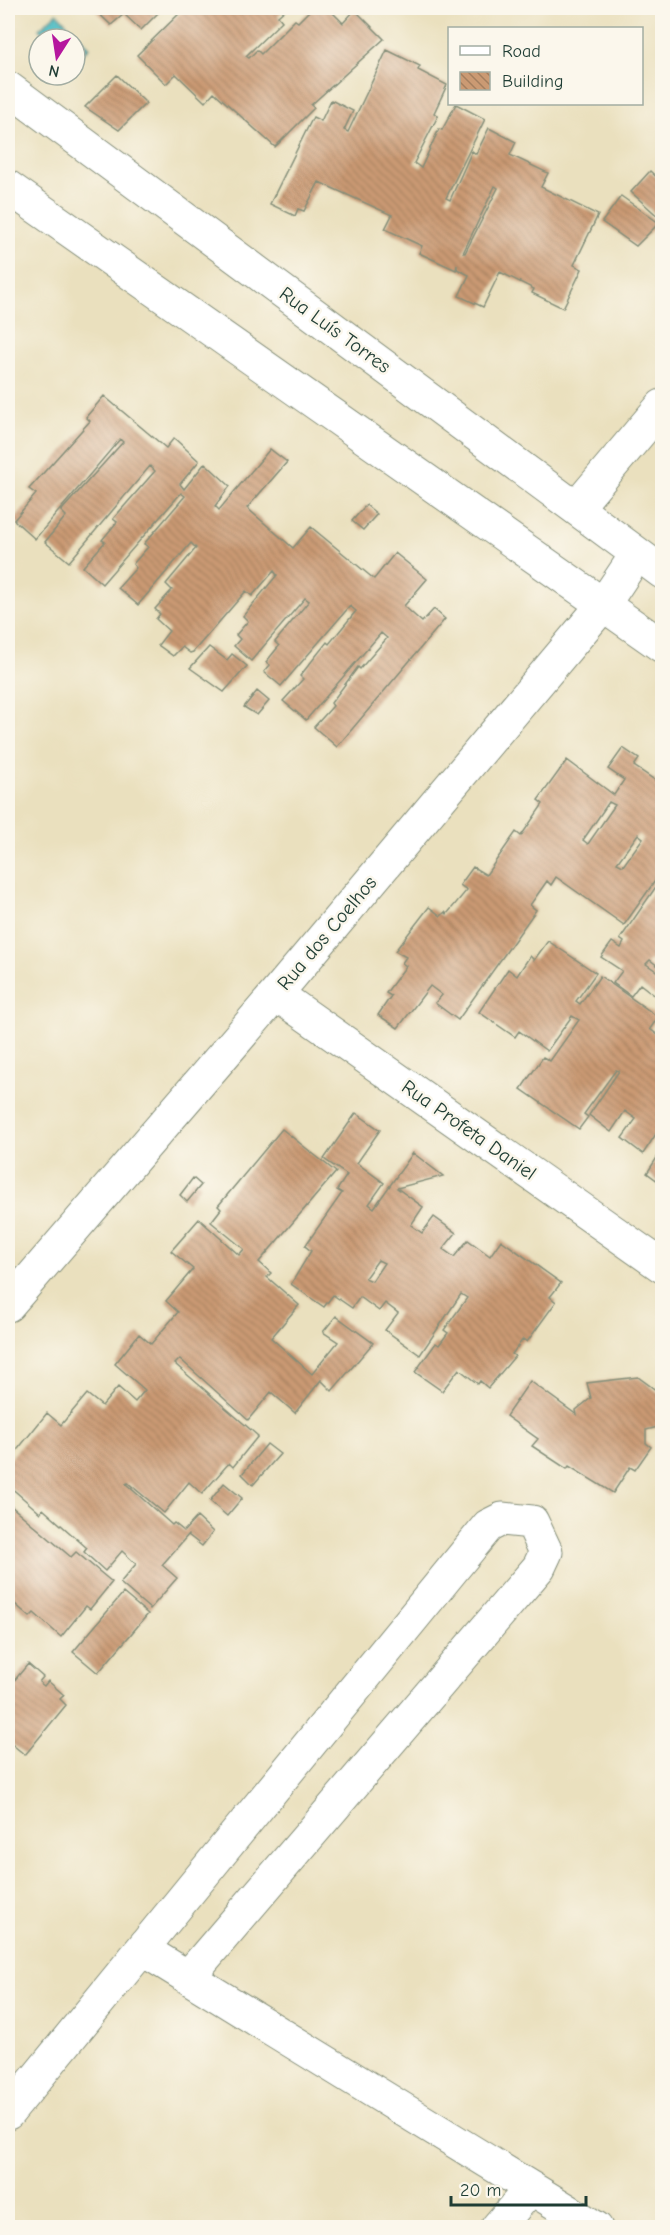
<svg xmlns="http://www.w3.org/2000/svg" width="670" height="2235" font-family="'Comic Neue',sans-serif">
<defs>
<pattern id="water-ripples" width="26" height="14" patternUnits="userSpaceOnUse" patternTransform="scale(1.5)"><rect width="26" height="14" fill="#4ebcc3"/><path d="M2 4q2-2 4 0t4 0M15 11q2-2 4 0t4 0" fill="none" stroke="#409a9f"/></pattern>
<pattern id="building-back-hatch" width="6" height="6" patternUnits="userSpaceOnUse" patternTransform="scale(1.5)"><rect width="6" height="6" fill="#cb9a73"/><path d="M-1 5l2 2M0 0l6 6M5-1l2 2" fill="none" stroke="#a47f5f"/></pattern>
</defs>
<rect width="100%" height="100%" fill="#fbf7ec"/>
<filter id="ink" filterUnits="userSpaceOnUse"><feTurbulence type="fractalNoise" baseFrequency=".0167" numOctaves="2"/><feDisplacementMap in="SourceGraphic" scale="12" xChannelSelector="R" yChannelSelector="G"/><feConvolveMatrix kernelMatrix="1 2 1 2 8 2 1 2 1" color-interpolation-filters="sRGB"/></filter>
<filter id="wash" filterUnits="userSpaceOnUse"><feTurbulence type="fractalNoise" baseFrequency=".008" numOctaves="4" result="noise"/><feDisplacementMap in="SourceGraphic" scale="24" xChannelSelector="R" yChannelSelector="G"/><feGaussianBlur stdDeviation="1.35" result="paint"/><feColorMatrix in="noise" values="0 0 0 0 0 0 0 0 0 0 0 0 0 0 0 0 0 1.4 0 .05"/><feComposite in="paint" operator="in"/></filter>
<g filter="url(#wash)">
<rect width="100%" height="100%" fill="#eae0be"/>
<path fill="url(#water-ripples)" stroke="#367c7c" stroke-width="1.5" d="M 57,13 L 89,47 L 75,62 L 75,39 L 49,39 L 39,29 Z"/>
<g id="blocks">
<path fill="url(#building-back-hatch)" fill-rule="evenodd" d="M 93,8 L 163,8 L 141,30 L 124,14 L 111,25 Z
M 185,8 L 287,8 L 278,16 L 282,21 L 246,56 L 249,58 L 257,50 L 261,54 L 295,20 L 298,22 L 312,8 L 328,8 L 343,23 L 355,10 L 384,39 L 311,105 L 314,108 L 275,147 L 214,92 L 205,102 L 176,74 L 166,84 L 137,55 Z
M 387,50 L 420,66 L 418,70 L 447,85 L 434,113 L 438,116 L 414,163 L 417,165 L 421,168 L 439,129 L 442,130 L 456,104 L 485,119 L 446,198 L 450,200 L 472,151 L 476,154 L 489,128 L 516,142 L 510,155 L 548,173 L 541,187 L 598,215 L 574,265 L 582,269 L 563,308 L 532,293 L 534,289 L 500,272 L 483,307 L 459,296 L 469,275 L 457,269 L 457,265 L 456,270 L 419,253 L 422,246 L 385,229 L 392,215 L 319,182 L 304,211 L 298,209 L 295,216 L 270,204 L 313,117 L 321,121 L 331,100 L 353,111 L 344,130 L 348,132 ZM 495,186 L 498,188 L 465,253 L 463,253 Z
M 117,75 L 146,103 L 119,130 L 85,107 Z
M 650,171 L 662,182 L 662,220 L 631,192 Z
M 621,196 L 659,223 L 636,246 L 602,222 Z
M 104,396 L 166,448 L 174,438 L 199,461 L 180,484 L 184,489 L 205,463 L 230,486 L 215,506 L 219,510 L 270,449 L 287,462 L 247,508 L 293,548 L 311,527 L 374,579 L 395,553 L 427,579 L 404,606 L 422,622 L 434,609 L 445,619 L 337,747 L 314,727 L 333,706 L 331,703 L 358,667 L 360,669 L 387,638 L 381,633 L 306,720 L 283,701 L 303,679 L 300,676 L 327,642 L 329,644 L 356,611 L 350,606 L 281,686 L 264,672 L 270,665 L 266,662 L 279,646 L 275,642 L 309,601 L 305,598 L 251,661 L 234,646 L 240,639 L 236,635 L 248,621 L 243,616 L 277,575 L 274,571 L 252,596 L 246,591 L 193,652 L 190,653 L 182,647 L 173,656 L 158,645 L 169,631 L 156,619 L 160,614 L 155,609 L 172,590 L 166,584 L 196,548 L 191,543 L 138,605 L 118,588 L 136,568 L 133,564 L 148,547 L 144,544 L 185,496 L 181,493 L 102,584 L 83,567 L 105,542 L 102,540 L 117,522 L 113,519 L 155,471 L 150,466 L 69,562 L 45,542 L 66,516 L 61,511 L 123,442 L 120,439 L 35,539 L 14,520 L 36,494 L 29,489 L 90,421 L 86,417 Z
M 366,505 L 377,514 L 363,530 L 352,521 Z
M 209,647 L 227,660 L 232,654 L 247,666 L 224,692 L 190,668 Z
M 257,691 L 269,701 L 257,715 L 244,707 Z
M 623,748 L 639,759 L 634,766 L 662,785 L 662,871 L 624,925 L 556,877 L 551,885 L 547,881 L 530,905 L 536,910 L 458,1020 L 435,1003 L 442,995 L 430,986 L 398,1028 L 378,1015 L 391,996 L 386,993 L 406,966 L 402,963 L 406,957 L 395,951 L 429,907 L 441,916 L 445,912 L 447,914 L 467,890 L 460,885 L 473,867 L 486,875 L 516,832 L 521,836 L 543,804 L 538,800 L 567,760 L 614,795 L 624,780 L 608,769 ZM 609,802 L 615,805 L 588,844 L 583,840 ZM 638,834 L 643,838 L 623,866 L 617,863 Z
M 662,878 L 662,969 L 650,960 L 646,964 L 662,975 L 662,1001 L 640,984 L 631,996 L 613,983 L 622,971 L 601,957 L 612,942 L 621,948 L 624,942 L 620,939 Z
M 548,941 L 596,973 L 576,1001 L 580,1004 L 600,976 L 658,1017 L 650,1029 L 662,1038 L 662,1138 L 656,1134 L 643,1154 L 622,1138 L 636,1119 L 625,1111 L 611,1132 L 589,1115 L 619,1071 L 616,1070 L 584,1114 L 588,1117 L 579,1129 L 521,1089 L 543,1057 L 550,1061 L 579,1020 L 572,1016 L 547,1051 L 519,1031 L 515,1037 L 479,1012 L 508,969 L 517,976 L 530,956 L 534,960 Z
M 356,1113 L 380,1130 L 357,1163 L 384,1183 L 369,1204 L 374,1208 L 413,1153 L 443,1176 L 397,1188 L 423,1207 L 411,1225 L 422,1233 L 434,1217 L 456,1233 L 443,1249 L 454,1257 L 468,1240 L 490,1256 L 501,1240 L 561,1283 L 550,1297 L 556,1302 L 527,1342 L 523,1339 L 512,1354 L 515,1356 L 488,1388 L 480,1381 L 478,1384 L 459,1369 L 442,1391 L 415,1372 L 436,1343 L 439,1345 L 448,1333 L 444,1330 L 467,1298 L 461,1294 L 420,1355 L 385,1330 L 398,1313 L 385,1303 L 379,1311 L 360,1297 L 352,1308 L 333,1295 L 324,1307 L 291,1284 L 311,1251 L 305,1246 L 342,1193 L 337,1190 L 347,1175 L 324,1159 ZM 378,1260 L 384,1263 L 372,1281 L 365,1278 Z
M 282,1129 L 336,1172 L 259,1262 L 271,1273 L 267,1277 L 299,1305 L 271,1338 L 312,1374 L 338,1342 L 323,1332 L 336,1316 L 373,1343 L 332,1391 L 321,1380 L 295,1413 L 271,1392 L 248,1420 L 180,1359 L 175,1364 L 258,1436 L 233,1467 L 229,1463 L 202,1494 L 189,1482 L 164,1513 L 128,1483 L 126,1484 L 172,1525 L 174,1523 L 184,1531 L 197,1517 L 213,1532 L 202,1546 L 188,1535 L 162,1565 L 177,1578 L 150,1609 L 120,1583 L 136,1564 L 122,1551 L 105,1571 L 84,1552 L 87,1548 L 43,1509 L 40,1513 L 8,1485 L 8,1457 L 10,1459 L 47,1413 L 61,1425 L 87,1394 L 102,1406 L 118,1387 L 135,1402 L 145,1390 L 115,1364 L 139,1334 L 151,1344 L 178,1312 L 166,1301 L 193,1269 L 171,1251 L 199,1219 L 239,1255 L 244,1249 L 211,1222 L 221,1209 L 218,1206 Z
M 662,1150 L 662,1184 L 647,1173 Z
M 193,1178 L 201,1185 L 187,1202 L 180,1195 Z
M 638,1377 L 661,1394 L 662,1426 L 646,1430 L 646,1443 L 651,1447 L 635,1470 L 630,1467 L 613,1493 L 569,1466 L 567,1469 L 532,1446 L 538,1439 L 506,1416 L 530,1381 L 577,1415 L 576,1410 L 591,1398 L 587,1383 Z
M 267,1444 L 280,1454 L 253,1485 L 242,1474 Z
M 224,1483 L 242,1498 L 227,1516 L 210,1501 Z
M 11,1506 L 71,1557 L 76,1552 L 112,1582 L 90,1609 L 86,1606 L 61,1637 L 34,1613 L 30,1617 L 8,1598 L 8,1509 Z
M 123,1593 L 148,1614 L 98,1673 L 73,1652 Z
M 28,1664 L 43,1677 L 39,1682 L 44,1686 L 48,1681 L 64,1695 L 60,1699 L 66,1705 L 25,1755 L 8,1741 L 8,1688 Z"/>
</g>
</g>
<g filter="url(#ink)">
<use href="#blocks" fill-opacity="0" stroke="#848e79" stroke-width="1.5"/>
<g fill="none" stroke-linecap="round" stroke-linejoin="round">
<g stroke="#848e79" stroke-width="35">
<path id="minor" d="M 8,88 L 662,572
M 8,187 L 662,646
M 576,508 L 662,406
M 276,994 L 662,1266
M 8,1305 L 276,994 L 603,605 L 637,554
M 142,1949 L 488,1526 L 502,1519 L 532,1522 L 546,1552 L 539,1567 L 188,1977
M 8,2113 L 142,1949 L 596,2228
M 497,2228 L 531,2188"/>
</g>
<use href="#minor" stroke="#fff" stroke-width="33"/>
</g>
</g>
<g text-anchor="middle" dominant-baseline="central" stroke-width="5" stroke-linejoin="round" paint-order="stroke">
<g font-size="20" fill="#1f3d34" stroke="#fbf7ec">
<text transform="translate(335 330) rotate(36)">Rua Luís Torres</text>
<text transform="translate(327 933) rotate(-50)">Rua dos Coelhos</text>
<text transform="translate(469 1130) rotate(35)">Rua Profeta Daniel</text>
</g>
</g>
<rect width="670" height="2235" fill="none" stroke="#fbf7ec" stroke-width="30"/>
<rect x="448" y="27" width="195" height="78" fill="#fbf7ec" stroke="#a3ada2" stroke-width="1.5"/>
<rect x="460" y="46" width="30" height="9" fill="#ffffff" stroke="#a3ada2" stroke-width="1.5"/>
<text x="502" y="57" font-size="18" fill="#1f3d34">Road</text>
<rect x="460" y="72" width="30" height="18" fill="url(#building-back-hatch)" stroke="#a3ada2" stroke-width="1.5"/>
<text x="502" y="87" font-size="18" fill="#1f3d34">Building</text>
<g transform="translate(57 57) rotate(192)"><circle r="28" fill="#fbf7ec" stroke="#a3ada2" stroke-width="1.5"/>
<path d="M0-4.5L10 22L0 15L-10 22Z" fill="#b5179e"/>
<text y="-9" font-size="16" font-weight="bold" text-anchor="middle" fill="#1f3d34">N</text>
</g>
<path d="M451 2196v9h135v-9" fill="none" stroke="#1f3d34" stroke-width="3"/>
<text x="460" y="2196" font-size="18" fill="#1f3d34" stroke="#fbf7ec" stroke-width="4.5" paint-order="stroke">20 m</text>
</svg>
